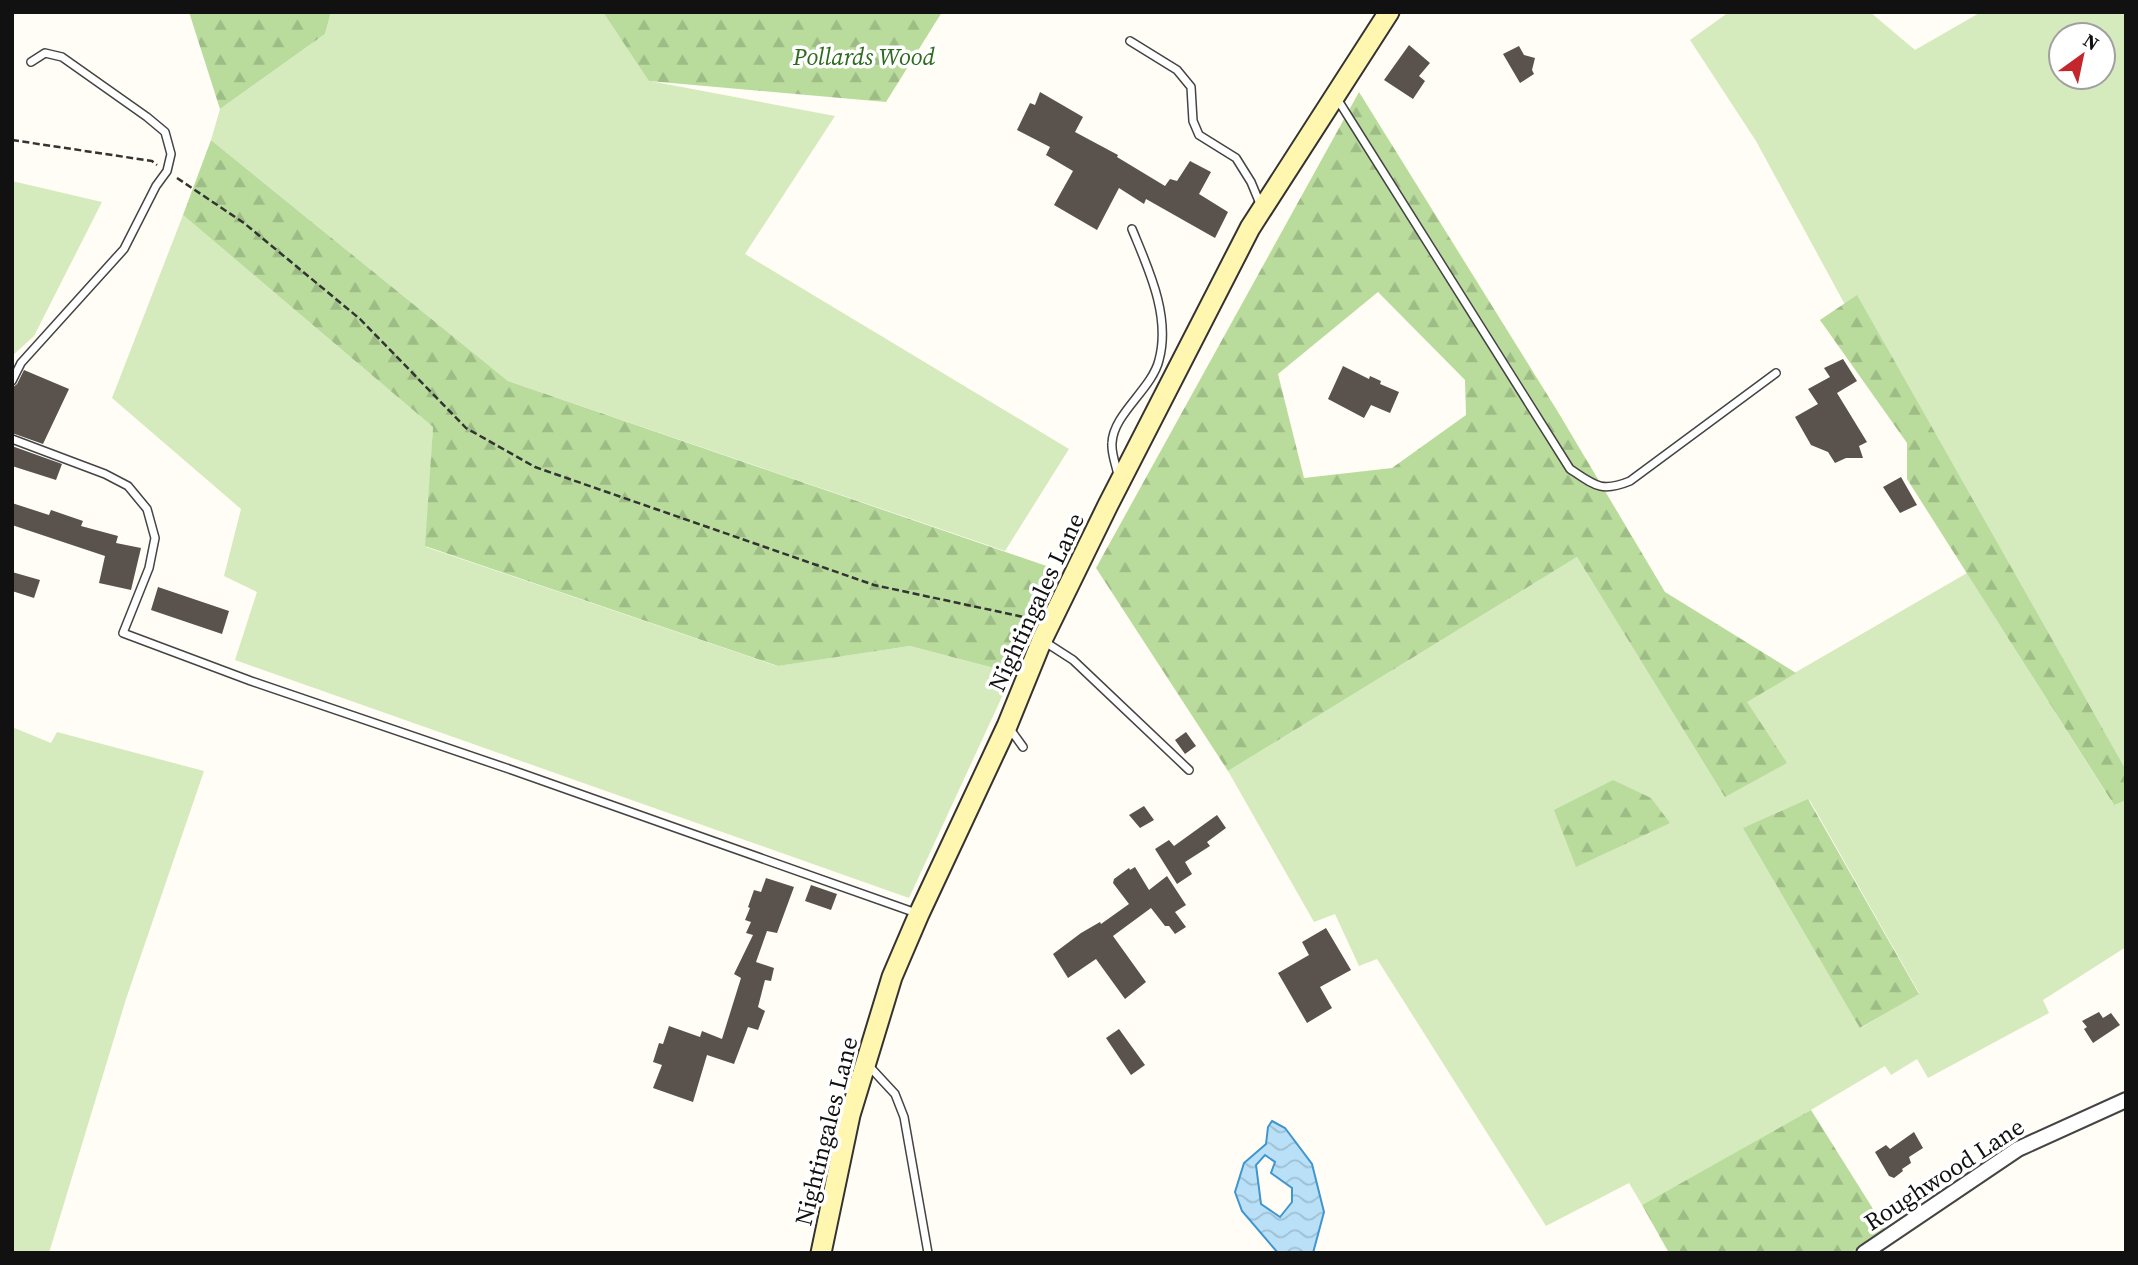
<svg xmlns="http://www.w3.org/2000/svg" width="2138" height="1265" font-family="'Source Serif 4',serif">
<defs>
<pattern id="forest-firs" width="22" height="20" patternUnits="userSpaceOnUse" patternTransform="scale(1.75)"><rect width="22" height="20" fill="#b9dc9c"/><path d="M5 1l3.5 6h-7zM16 11l3.5 6h-7z" fill="#9ebc85"/></pattern>
<pattern id="water-waves" width="16" height="10" patternUnits="userSpaceOnUse" patternTransform="scale(1.75)"><rect width="16" height="10" fill="#b9e0f7"/><path d="M0 5q4-4 8 0t8 0" fill="none" stroke="#9ebfd3"/></pattern>
</defs>
<rect width="100%" height="100%" fill="#fffdf5"/>
<path fill="#d5ebbd" fill-rule="evenodd" d="M 331,12 L 603,12 L 650,81 L 835,116 L 745,254 L 1069,449 L 1005,551 L 508,381 L 211,140 L 220,109 L 325,34 Z
M 1729,12 L 1870,12 L 1915,50 L 1981,12 L 2126,12 L 2126,770 L 1952,466 L 1939,469 L 1843,301 L 1756,141 L 1690,40 ZM 2061,35 L 2103,35 L 2103,77 L 2061,77 Z
M 12,181 L 102,202 L 34,336 L 12,356 Z
M 183,215 L 433,427 L 426,547 L 777,666 L 910,646 L 1013,673 L 909,898 L 235,660 L 257,592 L 224,576 L 241,509 L 112,398 Z
M 1577,557 L 1726,797 L 1746,701 L 1967,573 L 2113,804 L 2126,800 L 2126,947 L 2043,1000 L 2049,1013 L 1928,1078 L 1917,1059 L 1891,1075 L 1885,1066 L 1774,1132 L 1642,1205 L 1629,1183 L 1546,1226 L 1377,959 L 1359,966 L 1335,914 L 1314,922 L 1228,771 ZM 1809,799 L 1919,993 L 1861,1028 L 1860,1027 Z
M 12,727 L 51,743 L 57,732 L 204,771 L 126,999 L 49,1253 L 12,1253 Z"/>
<path fill="url(#forest-firs)" fill-rule="evenodd" d="M 189,12 L 331,12 L 325,34 L 220,109 Z
M 603,12 L 942,12 L 886,102 L 649,81 Z
M 1359,92 L 1558,412 L 1665,592 L 1796,673 L 1747,702 L 1787,763 L 1725,797 L 1577,557 L 1228,771 L 1096,568 ZM 1378,292 L 1465,380 L 1466,415 L 1392,468 L 1304,478 L 1278,374 Z
M 211,140 L 508,381 L 1061,571 L 1013,673 L 910,646 L 778,666 L 425,546 L 433,427 L 183,215 Z
M 1857,295 L 2126,770 L 2126,800 L 2114,805 L 1907,479 L 1907,443 L 1820,320 Z
M 1613,780 L 1651,798 L 1670,823 L 1576,867 L 1554,810 Z
M 1808,799 L 1919,994 L 1860,1028 L 1743,828 Z
M 1811,1110 L 1885,1228 L 1851,1253 L 1669,1253 L 1642,1205 Z"/>
<path fill="url(#water-waves)" stroke="#3f96cf" stroke-width="2" fill-rule="evenodd" d="M 1272,1121 L 1285,1128 L 1312,1164 L 1324,1212 L 1313,1253 L 1278,1253 L 1242,1211 L 1235,1192 L 1244,1163 L 1266,1144 L 1268,1127 ZM 1265,1155 L 1275,1162 L 1271,1173 L 1292,1188 L 1292,1202 L 1280,1217 L 1261,1204 L 1256,1165 Z"/>
<path fill="#5a524d" d="M 1409,45 L 1430,63 L 1419,76 L 1425,81 L 1413,99 L 1384,80 Z
M 1519,46 L 1524,55 L 1535,58 L 1532,70 L 1534,74 L 1520,83 L 1503,54 Z
M 1040,92 L 1083,117 L 1075,132 L 1118,155 L 1117,157 L 1165,186 L 1170,179 L 1177,181 L 1190,161 L 1211,172 L 1199,194 L 1228,212 L 1215,238 L 1146,199 L 1144,204 L 1119,188 L 1097,230 L 1054,205 L 1073,171 L 1046,155 L 1050,147 L 1017,130 L 1030,103 L 1035,105 Z
M 1843,359 L 1857,381 L 1837,393 L 1867,442 L 1859,446 L 1863,458 L 1846,458 L 1835,463 L 1828,452 L 1811,445 L 1795,417 L 1818,404 L 1808,389 L 1830,377 L 1824,368 Z
M 1343,366 L 1369,379 L 1370,376 L 1381,381 L 1380,384 L 1399,392 L 1390,413 L 1371,405 L 1364,418 L 1328,399 Z
M 24,370 L 69,389 L 43,444 L 12,433 L 12,388 L 17,384 Z
M 12,446 L 62,464 L 56,480 L 12,466 Z
M 1901,477 L 1917,505 L 1900,513 L 1883,487 Z
M 12,503 L 49,515 L 51,510 L 83,521 L 81,526 L 118,536 L 116,543 L 141,548 L 131,590 L 99,583 L 105,556 L 12,525 Z
M 12,572 L 40,580 L 34,598 L 12,591 Z
M 158,587 L 229,611 L 222,634 L 151,610 Z
M 1186,732 L 1196,746 L 1185,754 L 1175,740 Z
M 1144,806 L 1154,820 L 1140,828 L 1129,815 Z
M 1217,815 L 1226,828 L 1207,842 L 1210,846 L 1185,862 L 1192,874 L 1177,884 L 1155,849 L 1169,840 L 1174,846 Z
M 1135,867 L 1149,890 L 1167,876 L 1186,905 L 1175,912 L 1186,927 L 1175,934 L 1169,926 L 1165,926 L 1151,908 L 1113,936 L 1146,982 L 1125,999 L 1096,959 L 1068,978 L 1053,954 L 1081,933 L 1100,922 L 1101,924 L 1129,904 L 1113,883 L 1114,879 L 1129,868 L 1130,870 Z
M 766,878 L 794,887 L 777,933 L 767,931 L 756,962 L 774,968 L 771,981 L 765,980 L 758,1007 L 765,1011 L 758,1030 L 748,1027 L 734,1064 L 707,1055 L 693,1102 L 653,1088 L 662,1065 L 653,1062 L 659,1043 L 663,1044 L 669,1026 L 700,1037 L 702,1031 L 722,1039 L 741,978 L 734,974 L 753,935 L 746,933 L 751,922 L 745,920 L 750,908 L 748,907 L 754,890 L 761,892 Z
M 811,885 L 837,894 L 831,910 L 805,901 Z
M 1326,928 L 1351,970 L 1320,987 L 1332,1008 L 1307,1023 L 1278,973 L 1309,955 L 1302,942 Z
M 2099,1012 L 2103,1018 L 2111,1013 L 2120,1025 L 2093,1043 L 2084,1029 L 2087,1027 L 2082,1021 Z
M 1119,1029 L 1145,1065 L 1131,1075 L 1106,1038 Z
M 1914,1132 L 1923,1148 L 1909,1157 L 1911,1163 L 1902,1169 L 1903,1171 L 1894,1178 L 1889,1176 L 1875,1152 L 1886,1145 L 1890,1149 Z"/>
<g fill="none" stroke-linecap="round" stroke-linejoin="round">
<g stroke="#444" stroke-width="10">
<path id="lane" d="M 1130,41 L 1177,70 L 1191,87 L 1193,121 L 1199,135 L 1236,158 L 1251,182 L 1261,206
M 1336,97 L 1570,469 C 1594,485 1601,493 1630,481 L 1776,373
M 12,381 L 21,363 L 124,249 L 156,186 L 167,171 L 171,154 L 165,132 L 147,117 L 62,57 L 45,53 L 31,62
M 12,439 L 105,474 L 128,486 L 147,509 L 155,538 L 149,568 L 123,633 L 251,681 L 512,770 L 919,914
M 1118,475 C 1116,465 1111,453 1112,443 C 1113,414 1152,389 1159,360 C 1171,316 1148,268 1132,229
M 1042,640 L 1073,660 L 1189,770
M 1010,729 L 1023,747
M 869,1066 L 895,1094 L 904,1117 L 928,1253"/>
</g>
<g stroke="#444" stroke-width="18">
<path id="street" d="M 1864,1253 L 2018,1149 L 2126,1100"/>
</g>
<g stroke="#333" stroke-width="23">
<path id="secondary" d="M 821,1253 L 850,1115 L 892,977 L 919,914 L 1007,726 L 1042,640 L 1108,505 L 1250,228 L 1389,12"/>
</g>
<path stroke="#333" stroke-width="2.5" stroke-dasharray="7 3.5" stroke-linecap="butt" d="M 12,140 L 152,161 L 157,165
M 177,178 L 244,223 L 360,319 L 466,428 L 535,467 L 874,585 L 1033,619"/>
<use href="#lane" stroke="#fff" stroke-width="7"/>
<use href="#street" stroke="#fff" stroke-width="14"/>
<use href="#secondary" stroke="#fff6b0" stroke-width="19"/>
</g>
<g text-anchor="middle" dominant-baseline="central" stroke-width="7" stroke-linejoin="round" paint-order="stroke">
<g font-size="24" font-style="italic" fill="#2f6b1f" stroke="#fff">
<text x="864" y="56">Pollards Wood</text>
</g>
<g font-size="24" fill="#111" stroke="#fff">
<text transform="translate(1036 602) rotate(-65)">Nightingales Lane</text>
<text transform="translate(826 1131) rotate(-76)">Nightingales Lane</text>
<text transform="translate(1944 1174) rotate(-33)">Roughwood Lane</text>
</g>
</g>
<rect width="2138" height="1265" fill="none" stroke="#111111" stroke-width="28"/>
<g transform="translate(2082 56) rotate(33)"><circle r="33" fill="#ffffff" stroke="#a0a0a0" stroke-width="2"/>
<path d="M0-5L12 26L0 18L-12 26Z" fill="#c4262e"/>
<text y="-10" font-size="19" font-weight="bold" text-anchor="middle" fill="#111111">N</text>
</g>
</svg>
